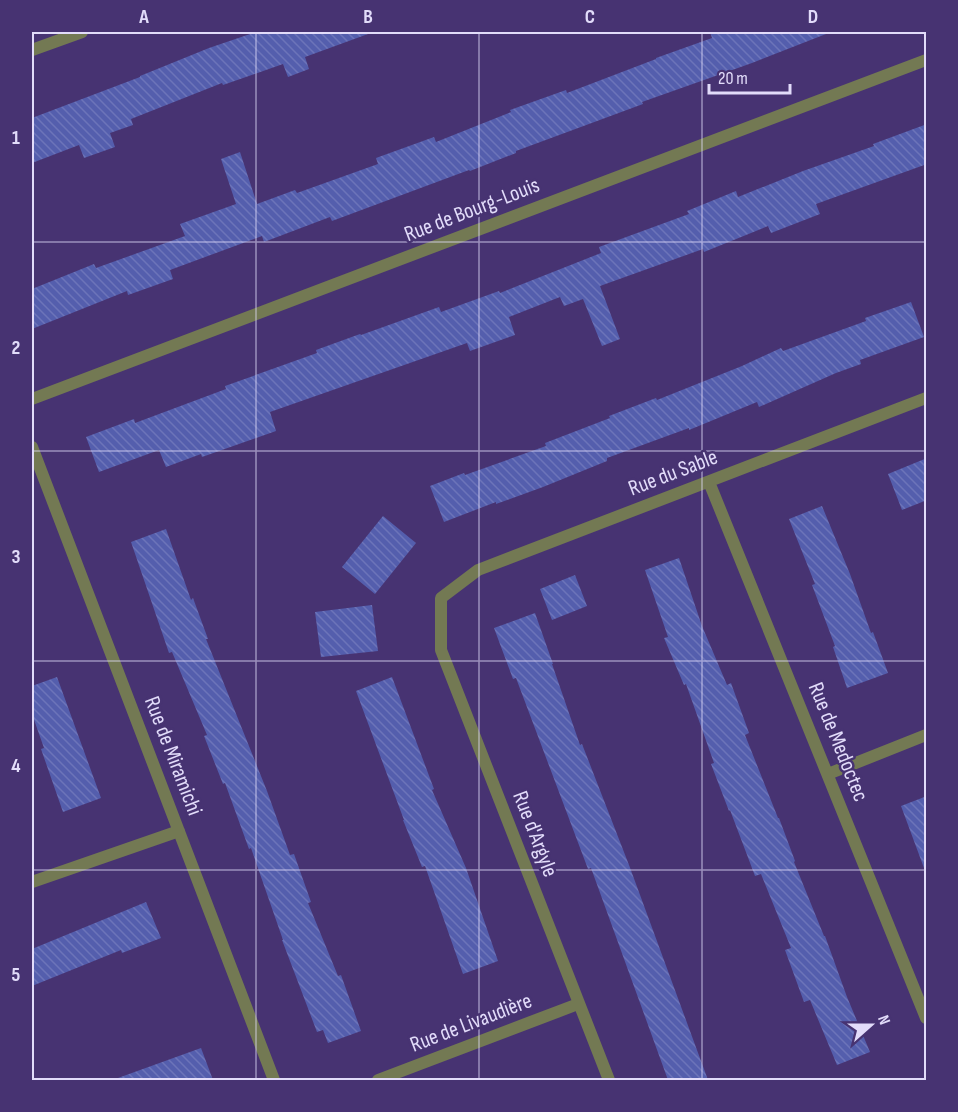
<svg xmlns="http://www.w3.org/2000/svg" width="958" height="1112" font-family="'Sofia Sans Condensed',sans-serif">
<defs>
<pattern id="building-back-hatch" width="6" height="6" patternUnits="userSpaceOnUse" patternTransform="scale(1.5)"><rect width="6" height="6" fill="#545ead"/><path d="M-1 5l2 2M0 0l6 6M5-1l2 2" fill="none" stroke="#6c74b9"/></pattern>
</defs>
<rect width="100%" height="100%" fill="#473372"/>
<path fill="url(#building-back-hatch)" d="M 256,32 L 367,32 L 368,34 L 305,57 L 309,69 L 288,77 L 283,64 L 223,85 L 222,83 L 131,119 L 133,125 L 110,133 L 115,147 L 84,158 L 79,145 L 32,163 L 32,118 L 140,77 L 140,76 L 209,48 Z
M 710,32 L 825,32 L 826,34 L 752,63 L 642,102 L 643,104 L 516,151 L 516,153 L 470,171 L 469,170 L 332,221 L 330,217 L 264,242 L 262,236 L 170,270 L 173,279 L 128,295 L 127,291 L 32,329 L 32,289 L 94,264 L 96,268 L 185,236 L 180,224 L 236,204 L 221,159 L 240,152 L 257,204 L 295,190 L 297,193 L 378,164 L 376,158 L 434,137 L 436,142 L 511,112 L 510,110 L 566,90 L 567,93 L 656,59 L 656,58 L 712,38 Z
M 927,124 L 927,164 L 816,204 L 820,214 L 771,233 L 768,226 L 704,252 L 703,249 L 600,286 L 620,339 L 602,346 L 583,299 L 564,306 L 560,297 L 509,317 L 515,335 L 470,351 L 467,343 L 270,412 L 276,431 L 202,457 L 201,454 L 166,467 L 159,450 L 99,472 L 86,437 L 134,419 L 135,423 L 226,389 L 225,386 L 317,353 L 316,350 L 360,334 L 361,335 L 439,307 L 441,312 L 499,291 L 500,293 L 601,253 L 599,247 L 689,214 L 687,211 L 736,191 L 738,197 L 803,171 L 874,146 L 873,144 Z
M 911,302 L 924,337 L 860,360 L 861,364 L 836,373 L 759,407 L 757,402 L 689,430 L 689,428 L 607,458 L 607,461 L 543,487 L 496,504 L 496,502 L 444,522 L 430,486 L 464,473 L 465,475 L 546,446 L 545,443 L 610,418 L 609,416 L 656,398 L 657,400 L 742,366 L 781,348 L 783,351 L 866,321 L 865,318 Z
M 927,458 L 927,500 L 902,510 L 888,474 Z
M 822,506 L 850,574 L 871,633 L 873,632 L 888,673 L 847,688 L 833,647 L 835,646 L 812,585 L 815,584 L 789,519 Z
M 383,516 L 416,543 L 375,594 L 342,567 Z
M 166,529 L 191,600 L 193,598 L 208,639 L 206,639 L 267,791 L 290,855 L 294,854 L 311,902 L 308,903 L 338,976 L 341,975 L 361,1031 L 328,1043 L 323,1030 L 317,1032 L 282,940 L 283,940 L 251,848 L 249,849 L 225,783 L 223,784 L 204,736 L 207,735 L 172,652 L 169,653 L 131,542 Z
M 679,558 L 702,626 L 727,685 L 731,683 L 749,733 L 745,735 L 778,818 L 779,818 L 795,861 L 794,862 L 824,936 L 825,936 L 847,997 L 870,1052 L 837,1065 L 810,1000 L 804,1002 L 785,950 L 791,948 L 761,874 L 755,876 L 730,810 L 729,811 L 711,764 L 714,763 L 686,684 L 684,685 L 664,638 L 668,637 L 645,570 Z
M 575,575 L 587,606 L 552,620 L 540,589 Z
M 372,605 L 378,651 L 321,657 L 315,612 Z
M 535,613 L 553,664 L 552,664 L 580,745 L 582,744 L 629,865 L 708,1080 L 668,1080 L 591,868 L 588,869 L 516,678 L 513,679 L 494,628 Z
M 57,677 L 101,798 L 63,812 L 41,749 L 44,748 L 32,714 L 32,686 Z
M 392,677 L 434,789 L 432,790 L 466,868 L 498,961 L 463,974 L 425,866 L 422,867 L 403,820 L 404,820 L 356,691 Z
M 927,796 L 927,868 L 924,868 L 901,806 Z
M 146,902 L 161,938 L 122,953 L 121,950 L 32,986 L 32,949 Z
M 201,1048 L 213,1080 L 119,1080 L 118,1078 Z"/>
<g fill="none" stroke-linecap="round" stroke-linejoin="round">
<path stroke="#737953" stroke-width="12" d="M 32,50 L 82,32
M 32,399 L 926,60
M 32,447 L 274,1080
M 709,482 L 926,1018
M 828,774 L 926,735
M 32,882 L 179,831
M 378,1080 L 578,1004
M 609,1080 L 441,650 L 441,598 L 478,570 L 926,398"/>
</g>
<path fill="none" stroke="#e2dcfa" stroke-width="1.5" stroke-opacity="0.55" d="M 256,32 L 256,1080M 479,32 L 479,1080M 702,32 L 702,1080M 32,242 L 926,242M 32,451 L 926,451M 32,661 L 926,661M 32,870 L 926,870"/>
<g text-anchor="middle" dominant-baseline="central" stroke-width="5" stroke-linejoin="round" paint-order="stroke">
<g font-size="22" fill="#e2dcfa" stroke="#473372">
<text transform="translate(472 210) rotate(-21)">Rue de Bourg-Louis</text>
<text transform="translate(673 473) rotate(-21)">Rue du Sable</text>
<text transform="translate(838 742) rotate(68)">Rue de Medoctec</text>
<text transform="translate(173 756) rotate(69)">Rue de Miramichi</text>
<text transform="translate(535 834) rotate(69)">Rue d'Argyle</text>
<text transform="translate(471 1023) rotate(-21)">Rue de Livaudière</text>
</g>
</g>
<rect width="958" height="1112" fill="none" stroke="#473372" stroke-width="66"/>
<g transform="translate(871 1025) rotate(69)" stroke="#473372" stroke-width="4.5" paint-order="stroke">
<path d="M0-4.5L10 22L0 15L-10 22Z" fill="#e2dcfa"/>
<text y="-9" font-size="16" font-weight="bold" text-anchor="middle" fill="#e2dcfa">N</text>
</g>
<path d="M709 84v9h81v-9" fill="none" stroke="#e2dcfa" stroke-width="3"/>
<text x="718" y="84" font-size="18" fill="#e2dcfa" stroke="#473372" stroke-width="4.5" paint-order="stroke">20 m</text>
<rect x="33" y="33" width="892" height="1046" fill="none" stroke="#e2dcfa" stroke-width="2"/>
<g font-size="20" text-anchor="middle" font-weight="bold" fill="#e2dcfa">
<text x="144" y="23">A</text>
<text x="368" y="23">B</text>
<text x="590" y="23">C</text>
<text x="813" y="23">D</text>
<text x="16" y="144">1</text>
<text x="16" y="354">2</text>
<text x="16" y="563">3</text>
<text x="16" y="772">4</text>
<text x="16" y="981">5</text>
</g>
</svg>
